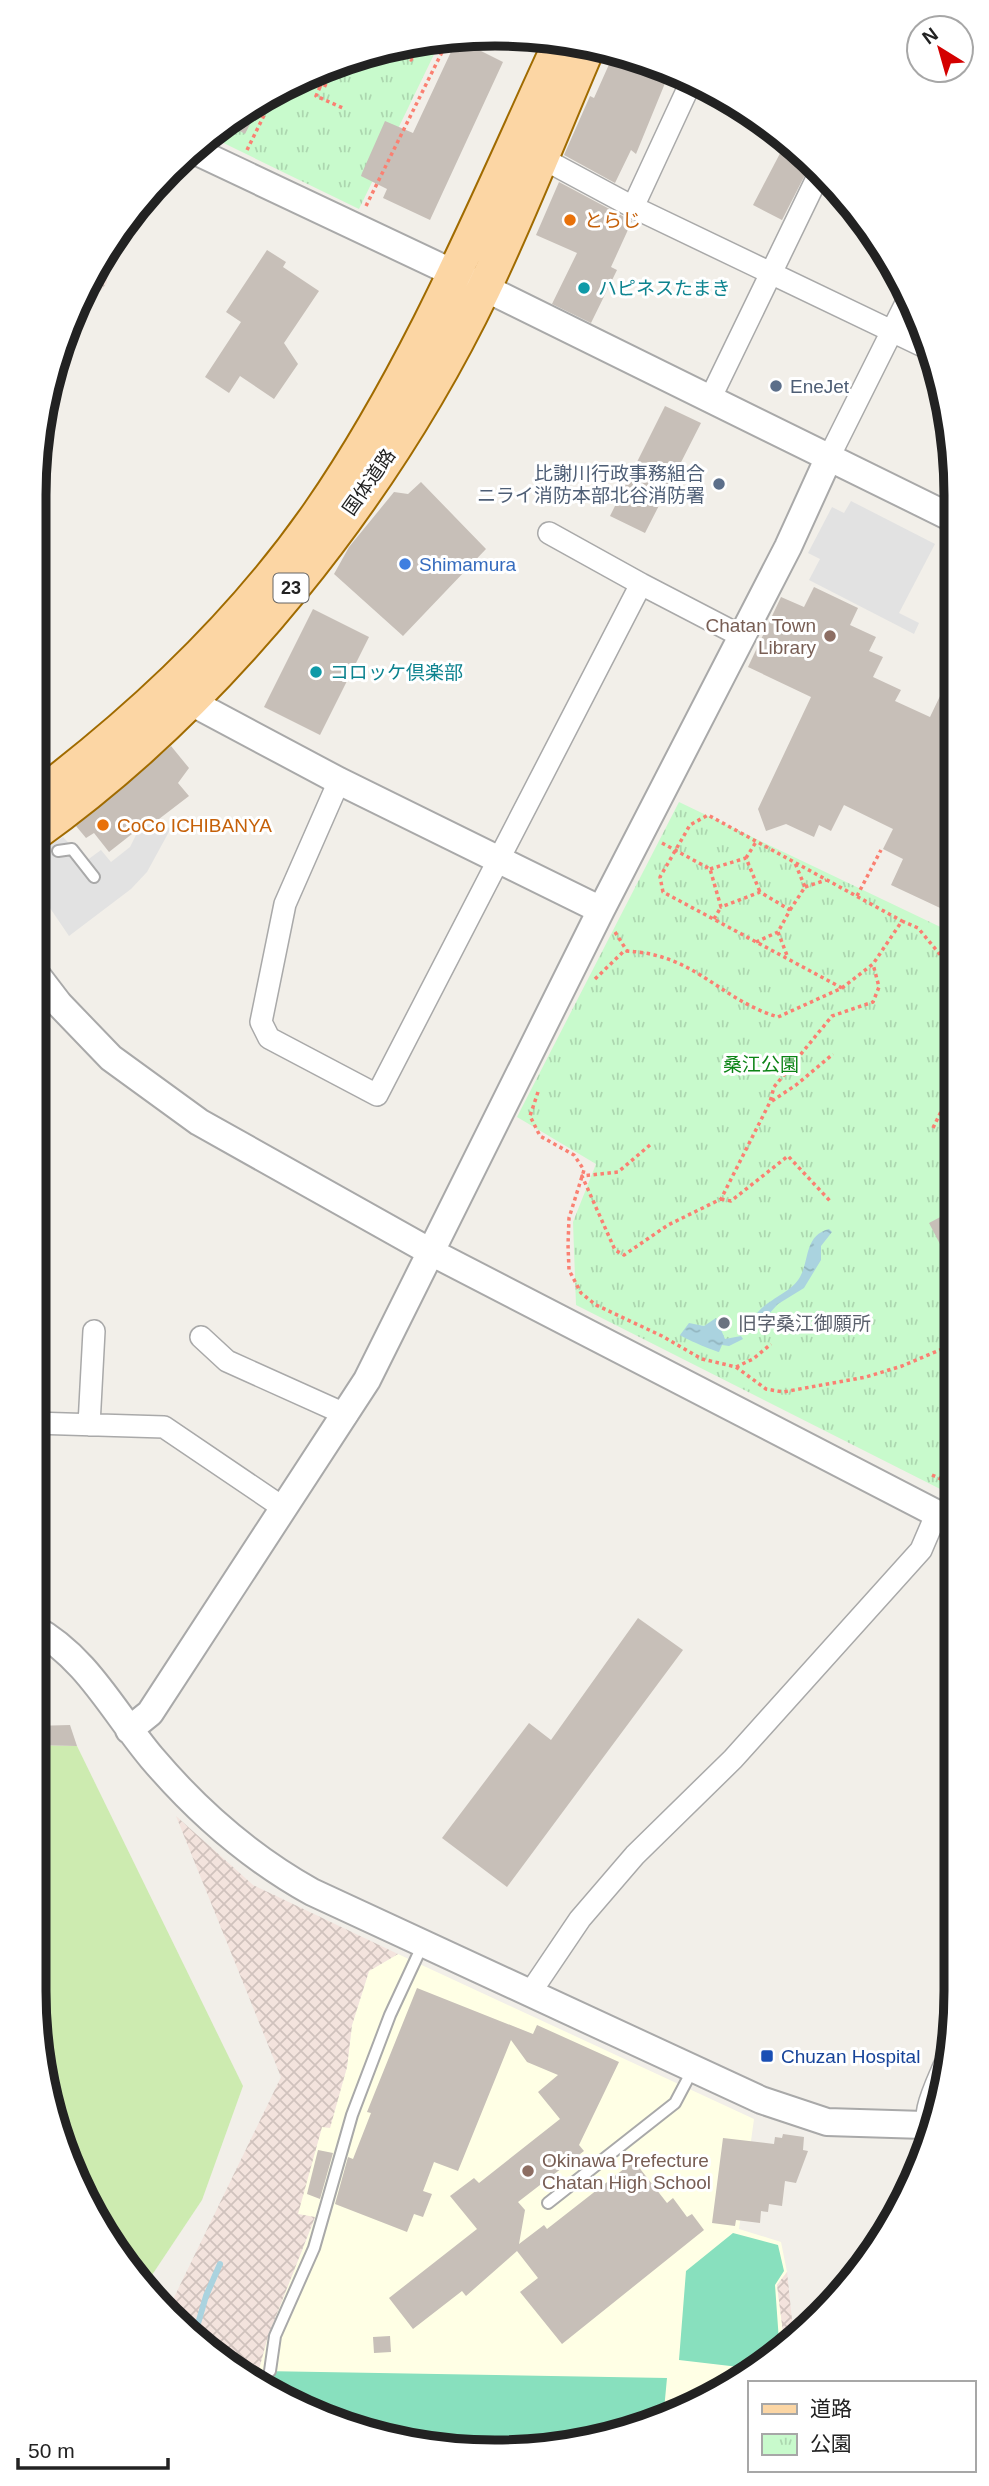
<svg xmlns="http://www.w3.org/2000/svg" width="989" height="2486" font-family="Arial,'Noto Sans JP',sans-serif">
<defs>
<pattern id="military-cross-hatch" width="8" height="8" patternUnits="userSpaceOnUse" patternTransform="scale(1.75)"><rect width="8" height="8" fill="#f3e3dd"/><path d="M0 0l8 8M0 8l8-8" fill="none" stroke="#d0c2bd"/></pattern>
<pattern id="park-tufts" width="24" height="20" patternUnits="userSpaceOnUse" patternTransform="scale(1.75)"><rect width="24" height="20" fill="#c8facc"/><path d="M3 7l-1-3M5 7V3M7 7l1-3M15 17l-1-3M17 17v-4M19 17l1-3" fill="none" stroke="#acd6af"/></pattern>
<pattern id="water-ripples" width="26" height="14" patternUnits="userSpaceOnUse" patternTransform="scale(1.75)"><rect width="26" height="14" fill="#aad3df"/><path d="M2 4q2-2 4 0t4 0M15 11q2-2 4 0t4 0" fill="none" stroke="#92b5bf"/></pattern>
</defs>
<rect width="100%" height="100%" fill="#f2efe9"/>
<path fill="#ffffe5" d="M 398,1954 L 754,2119 L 739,2229 L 781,2242 L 787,2272 L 777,2285 L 785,2348 L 754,2370 L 747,2369 L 694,2402 L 585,2444 L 434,2449 L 347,2428 L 264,2391 L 255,2384 L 268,2336 L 315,2218 L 297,2214 L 322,2127 L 330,2127 L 347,2067 L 352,2025 L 369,1971 Z"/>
<path fill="url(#military-cross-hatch)" d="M 105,249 L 107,283 L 64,333 L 95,264 Z
M 176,1816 L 253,1885 L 398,1954 L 369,1971 L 352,2025 L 347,2067 L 330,2128 L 322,2127 L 298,2214 L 315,2217 L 268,2336 L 255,2384 L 167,2312 L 281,2077 Z
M 787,2272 L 793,2329 L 797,2339 L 785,2348 L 777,2285 Z
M 747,2369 L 754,2370 L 725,2391 L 694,2402 Z"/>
<path fill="#cdebb0" d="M 33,1745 L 77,1746 L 243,2086 L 202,2200 L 150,2278 L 95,2222 L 58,2140 L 33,1991 Z"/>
<path fill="url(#park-tufts)" d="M 442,38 L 359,209 L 207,135 L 290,81 L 375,49 Z
M 679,802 L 953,933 L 954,1496 L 576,1305 L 573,1222 L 596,1164 L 517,1117 Z"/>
<path fill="#88e0be" d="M 733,2233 L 778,2245 L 784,2271 L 775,2285 L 779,2341 L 783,2350 L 756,2369 L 679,2360 L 686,2271 Z
M 262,2371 L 667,2378 L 664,2410 L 637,2424 L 585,2444 L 434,2449 L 347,2428 L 264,2391 L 259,2387 Z"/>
<path fill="#e2e2e2" d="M 851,501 L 935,544 L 899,613 L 919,623 L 914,634 L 809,580 L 820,559 L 808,553 L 832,507 L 844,513 Z
M 142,823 L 171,828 L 147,872 L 131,889 L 69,936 L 33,883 L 33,856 L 63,837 L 86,861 L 101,850 L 111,862 L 130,847 Z"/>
<path fill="url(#water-ripples)" d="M 829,1229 L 832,1232 L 821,1246 L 821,1260 L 804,1288 L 778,1304 L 756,1328 L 752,1326 C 753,1303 790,1296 800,1277 C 810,1259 804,1236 829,1229 Z
M 716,1318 L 725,1339 L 741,1336 L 743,1339 L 729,1346 L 722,1345 L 719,1352 C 714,1351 683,1338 680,1335 L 689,1323 L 704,1326 Z"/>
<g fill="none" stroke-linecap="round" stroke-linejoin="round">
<path stroke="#aad3df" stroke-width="6" d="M 195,2334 L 206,2296 L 220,2264"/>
</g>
<path fill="#c7bfb8" d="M 457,39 L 503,62 L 430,220 L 383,198 L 387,189 L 361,176 L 362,173 L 385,121 L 413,133 Z
M 615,51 L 642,58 L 670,71 L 636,154 L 631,150 L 615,183 L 564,155 L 590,96 L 594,98 Z
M 239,113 L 252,120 L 245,134 L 224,122 Z
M 786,142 L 811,163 L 782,220 L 753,205 Z
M 559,182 L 632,221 L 611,267 L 617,270 L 591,323 L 552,304 L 577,253 L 536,235 Z
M 267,250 L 286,262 L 283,267 L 319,291 L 284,343 L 298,364 L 274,399 L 240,376 L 229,393 L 205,377 L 241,322 L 226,312 Z
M 665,406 L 701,423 L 645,533 L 610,516 Z
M 421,482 L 486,549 L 403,636 L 334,574 L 349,547 L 394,492 L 408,494 Z
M 814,587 L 858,608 L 850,625 L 876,637 L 869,651 L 883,657 L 873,677 L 901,690 L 895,701 L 930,717 L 952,671 L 953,914 L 891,885 L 903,859 L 883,849 L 893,829 L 844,805 L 831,831 L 819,825 L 814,837 L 786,824 L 766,831 L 758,809 L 811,697 L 748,667 L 781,597 L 804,607 Z
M 313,609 L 369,637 L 320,735 L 264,707 Z
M 171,746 L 189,768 L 178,783 L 189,796 L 159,819 L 151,819 L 109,852 L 94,833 L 86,838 L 76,826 Z
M 948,1213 L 954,1225 L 954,1271 L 929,1223 Z
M 638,1618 L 683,1650 L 507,1887 L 442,1838 L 529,1723 L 551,1740 Z
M 70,1725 L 77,1746 L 33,1745 L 33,1726 Z
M 417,1988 L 533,2034 L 537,2025 L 619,2062 L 579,2145 L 584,2151 L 518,2202 L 525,2210 L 519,2244 L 544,2225 L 547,2229 L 634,2161 L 667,2203 L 673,2198 L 687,2217 L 692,2214 L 704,2230 L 562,2344 L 520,2292 L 538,2278 L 517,2251 L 466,2296 L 462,2291 L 413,2329 L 389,2298 L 477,2229 L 450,2196 L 474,2178 L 479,2183 L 560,2119 L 538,2092 L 558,2075 L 527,2062 L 511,2040 L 458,2171 L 434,2162 L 423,2191 L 432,2194 L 423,2217 L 414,2214 L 407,2232 L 335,2204 L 348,2157 L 353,2159 L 371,2113 L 367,2112 Z
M 783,2134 L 804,2137 L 803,2150 L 808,2151 L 796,2183 L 785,2181 L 782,2206 L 769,2204 L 768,2212 L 761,2211 L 760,2223 L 736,2220 L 735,2226 L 712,2223 L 723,2138 L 774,2144 L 775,2137 L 782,2138 Z
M 318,2150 L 333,2153 L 320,2199 L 307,2194 Z
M 390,2336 L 391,2352 L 374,2353 L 373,2337 Z"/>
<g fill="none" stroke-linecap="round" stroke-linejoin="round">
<g stroke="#a9a9a9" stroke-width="14">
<path id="service" d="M 58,851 L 72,849 L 94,877
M 548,2203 L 675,2103 L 693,2069
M 270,2371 L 275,2336 L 314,2248 L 352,2115 L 390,2015 L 423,1944"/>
</g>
<g stroke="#a9a9a9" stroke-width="24">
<path id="minor" d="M 540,157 L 633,207 L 925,347
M 633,207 L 691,82
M 710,399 L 820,172
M 829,457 L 910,295
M 549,533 L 641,584
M 339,781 L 285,904 L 261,1022 L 269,1038 L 377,1095 L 641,584 L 743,637
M 201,1337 L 227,1361 L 347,1415
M 33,1423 L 164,1427 L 285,1509
M 89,1425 L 94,1331
M 530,1993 L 580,1919 L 635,1855 L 733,1759 L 921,1550 L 936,1515
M 929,2145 C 921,2114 932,2094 944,2066"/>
</g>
<g stroke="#a9a9a9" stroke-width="30">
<path id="tertiary" d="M 191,149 L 485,288 L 952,518
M 189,701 L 339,781 L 601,910
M 33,970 L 59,1004 L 111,1058 L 199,1122 L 429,1251 L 955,1523
M 33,1628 C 87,1657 114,1713 152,1758 C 197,1811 251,1858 312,1892 L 761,2100 L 827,2122 L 924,2125
M 129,1730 L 150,1713 L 367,1380 L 601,910 L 788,547 L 829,457"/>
</g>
<g stroke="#a06b00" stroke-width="37">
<path id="primary" d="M 33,800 C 142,718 241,625 319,513 C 420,367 488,199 562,39
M 33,835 C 222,700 384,496 484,288 C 522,209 554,126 589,45"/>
</g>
<path stroke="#fa8072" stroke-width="3.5" stroke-dasharray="3.5 3.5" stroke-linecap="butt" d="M 385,47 L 411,60 L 419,42
M 299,78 L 324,88 L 335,64
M 320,87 L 316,96 L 345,109
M 247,150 L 277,89
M 366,206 L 443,50 L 438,39
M 662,843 L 710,869 L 721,907 L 760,892 L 790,910 L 778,932 L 788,958
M 746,858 L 756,842
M 710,869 L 746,858 L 760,892
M 805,887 L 826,880
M 857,896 L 881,850
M 790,910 L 805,887 L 795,863
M 714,919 L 721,907
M 615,932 L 627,951
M 756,942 L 778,932
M 595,979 L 624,951 C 695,953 718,999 778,1017 L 842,988 L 873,964 L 902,921 L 918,928 L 953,970
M 842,988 L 663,892 L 660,877 L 690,825 L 708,815 L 902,921
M 538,1092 L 530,1116 L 540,1136 L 574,1155 L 584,1170 L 569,1218 L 568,1245 L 569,1270 L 581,1293 L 596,1305 L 662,1336 L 702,1359 L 736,1367 L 766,1389 L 783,1392 L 866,1377 L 902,1366 L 954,1344
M 772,1101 L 796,1085 L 833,1054
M 933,1128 L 953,1087
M 650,1145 L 618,1172 L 582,1176 L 615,1250 L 624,1255 L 668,1225 L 721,1199 L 770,1102 L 774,1087 L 832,1016 L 873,1002 L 879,987 L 873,964
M 721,1199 L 731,1201 L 788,1156 L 831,1202
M 736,1367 L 753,1359 L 771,1344
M 932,1475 L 954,1485"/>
<use href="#service" stroke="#fff" stroke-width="10"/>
<use href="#minor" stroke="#fff" stroke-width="21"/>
<use href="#tertiary" stroke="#fff" stroke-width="26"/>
<use href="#primary" stroke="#fcd6a4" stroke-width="33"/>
</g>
<g fill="#e8710a" stroke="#fff" stroke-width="2.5">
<circle cx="570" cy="220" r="7"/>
<circle cx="103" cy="825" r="7"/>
</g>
<g fill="#0f9aa8" stroke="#fff" stroke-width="2.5">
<circle cx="584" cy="288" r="7"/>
<circle cx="316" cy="672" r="7"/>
</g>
<g fill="#5c6f8a" stroke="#fff" stroke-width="2.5">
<circle cx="776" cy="386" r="7"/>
<circle cx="719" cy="484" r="7"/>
</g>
<circle fill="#3f7fe0" stroke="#fff" stroke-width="2.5" cx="405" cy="564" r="7"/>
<g fill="#8d6e63" stroke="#fff" stroke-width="2.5">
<circle cx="830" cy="636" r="7"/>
<circle cx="528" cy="2171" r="7"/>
</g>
<circle fill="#6b7280" stroke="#fff" stroke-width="2.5" cx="724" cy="1323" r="7"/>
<rect fill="#1a4fb4" stroke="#fff" stroke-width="2.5" x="760" y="2049" width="14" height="14" rx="3.5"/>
<g text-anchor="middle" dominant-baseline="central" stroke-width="6" stroke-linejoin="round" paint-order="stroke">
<rect fill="#fff" stroke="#646464" stroke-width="2" x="273.5" y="573.5" width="35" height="29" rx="5"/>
<g font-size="18" font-weight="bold" fill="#222">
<text x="291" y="588">23</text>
</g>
<g font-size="19" fill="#c56008" stroke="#fff" text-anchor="start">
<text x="584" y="220">とらじ</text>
<text x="117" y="825">CoCo ICHIBANYA</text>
</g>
<g font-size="19" fill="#0d838f" stroke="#fff" text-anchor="start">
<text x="598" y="288">ハピネスたまき</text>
<text x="330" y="672">コロッケ倶楽部</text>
</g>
<g font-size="19" fill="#4e5e75" stroke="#fff" text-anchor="start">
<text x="790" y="386">EneJet</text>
<text x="705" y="473" text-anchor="end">比謝川行政事務組合<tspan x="705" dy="22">ニライ消防本部北谷消防署</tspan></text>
</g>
<g font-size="19" fill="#222" stroke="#fff">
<text transform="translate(369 482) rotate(-55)">国体道路</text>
</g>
<g font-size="19" fill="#366cbe" stroke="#fff" text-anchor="start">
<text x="419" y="564">Shimamura</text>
</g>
<g font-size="19" fill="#785e54" stroke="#fff" text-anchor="end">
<text x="816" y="625">Chatan Town<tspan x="816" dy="22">Library</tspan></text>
<text x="542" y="2160" text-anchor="start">Okinawa Prefecture<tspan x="542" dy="22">Chatan High School</tspan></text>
</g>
<g font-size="19" fill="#0c8416" stroke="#fff">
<text x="761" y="1064">桑江公園</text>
</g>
<g font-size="19" fill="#5b616d" stroke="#fff" text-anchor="start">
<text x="738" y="1323">旧字桑江御願所</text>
</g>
<g font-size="19" fill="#164399" stroke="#fff" text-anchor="start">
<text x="781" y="2056">Chuzan Hospital</text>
</g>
</g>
<path d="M0 0H989V2486H0ZM495 46H495A449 449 0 0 1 944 495V1991A449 449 0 0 1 495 2440H495A449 449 0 0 1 46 1991V495A449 449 0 0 1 495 46Z" fill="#fff" fill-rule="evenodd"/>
<path fill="none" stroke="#222" stroke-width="9" d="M495 46H495A449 449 0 0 1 944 495V1991A449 449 0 0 1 495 2440H495A449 449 0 0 1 46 1991V495A449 449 0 0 1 495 46Z"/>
<rect x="748" y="2381" width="228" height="91" fill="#ffffff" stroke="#a7a7a7" stroke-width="2"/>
<rect x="762" y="2404" width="35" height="10" fill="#fcd6a4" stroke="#a7a7a7" stroke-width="2"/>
<text x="810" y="2416" font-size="21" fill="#222222">道路</text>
<rect x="762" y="2434" width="35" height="21" fill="url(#park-tufts)" stroke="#a7a7a7" stroke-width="2"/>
<text x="810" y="2451" font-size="21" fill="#222222">公園</text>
<g transform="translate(940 49) rotate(323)"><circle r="33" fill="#ffffff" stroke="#a7a7a7" stroke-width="2"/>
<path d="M0-5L12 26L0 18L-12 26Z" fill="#d40000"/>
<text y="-10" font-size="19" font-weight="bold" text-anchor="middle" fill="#222222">N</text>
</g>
<path d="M18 2458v10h150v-10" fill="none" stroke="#222222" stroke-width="3.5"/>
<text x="28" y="2458" font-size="21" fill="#222222" stroke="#ffffff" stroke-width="5" paint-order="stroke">50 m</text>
</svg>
